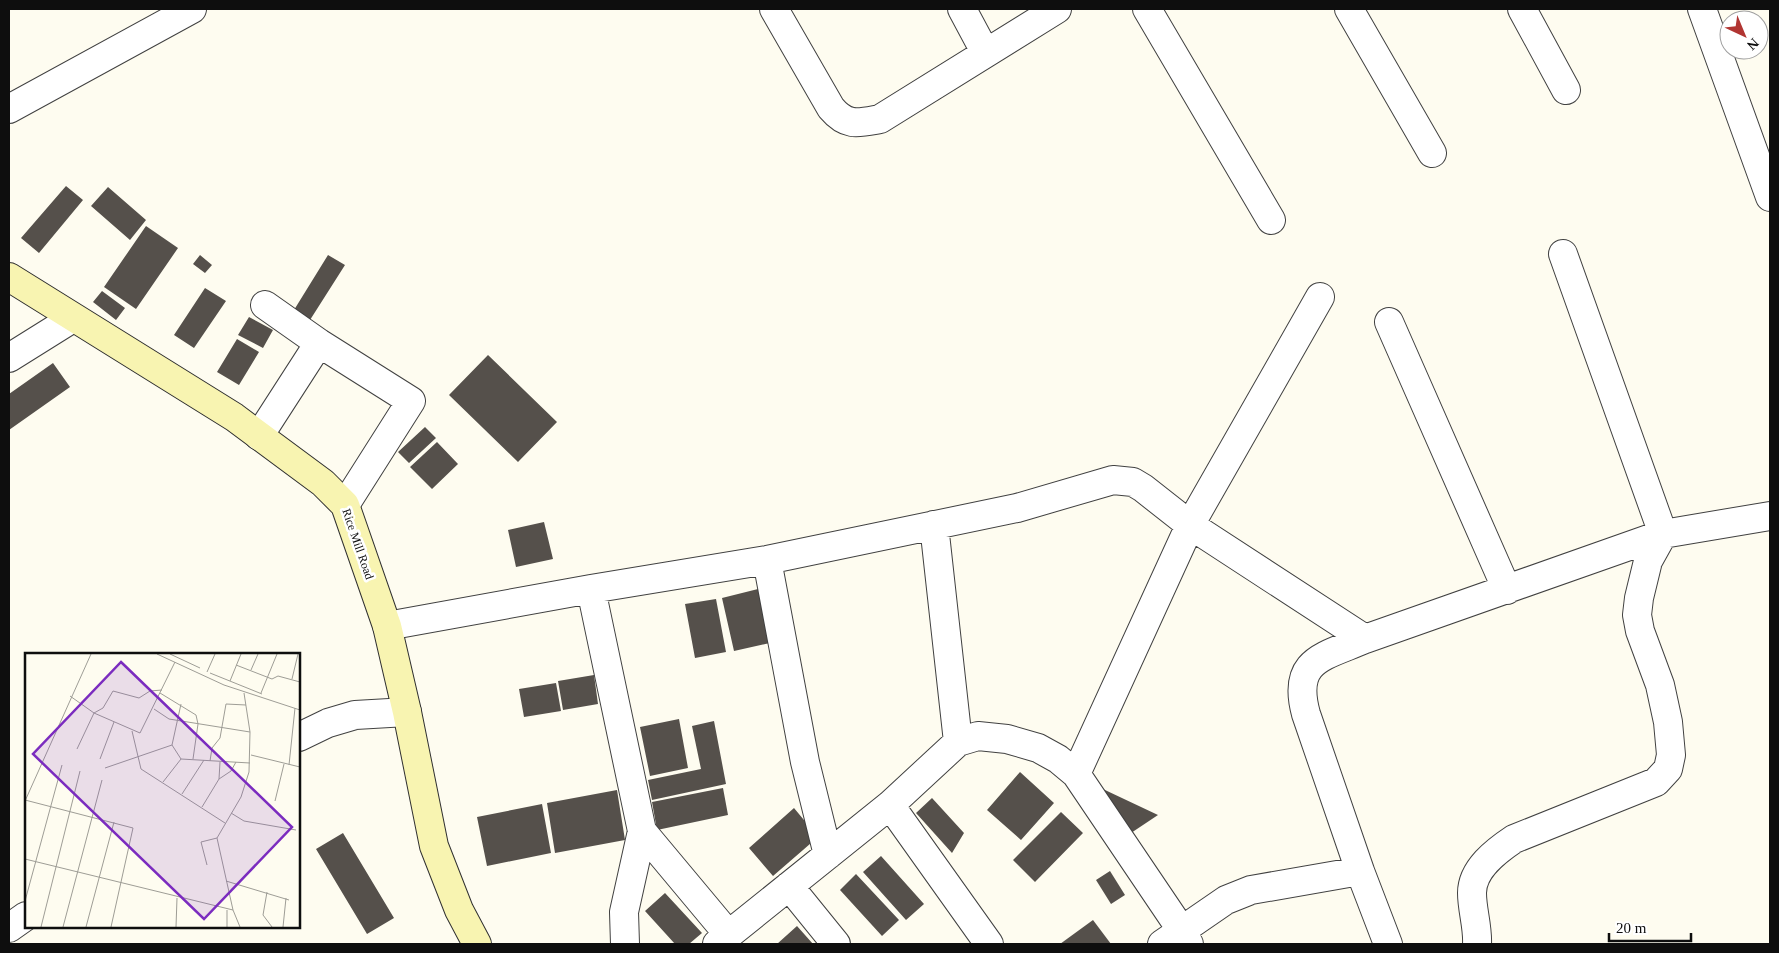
<svg xmlns="http://www.w3.org/2000/svg" width="1779" height="953" font-family="'Times New Roman',serif">
<rect width="100%" height="100%" fill="#fefcf0"/>
<path fill="#55504b" d="M 66,186 L 83,200 L 39,253 L 21,238 Z
M 108,187 L 146,220 L 130,240 L 91,206 Z
M 146,226 L 178,248 L 136,309 L 104,287 Z
M 200,255 L 212,265 L 205,273 L 193,264 Z
M 328,255 L 345,265 L 310,320 L 294,310 Z
M 205,288 L 226,301 L 194,348 L 174,335 Z
M 102,291 L 125,308 L 116,320 L 93,302 Z
M 249,317 L 273,330 L 263,348 L 238,335 Z
M 237,339 L 259,352 L 239,385 L 217,372 Z
M 488,355 L 557,422 L 518,462 L 449,395 Z
M 53,363 L 70,387 L 9,430 L 9,394 Z
M 425,427 L 436,438 L 409,463 L 398,452 Z
M 437,442 L 458,464 L 432,489 L 410,467 Z
M 544,522 L 553,559 L 516,567 L 508,530 Z
M 758,589 L 770,643 L 734,651 L 722,598 Z
M 716,599 L 726,652 L 695,658 L 685,604 Z
M 594,675 L 598,704 L 563,710 L 558,681 Z
M 556,683 L 561,711 L 524,717 L 519,689 Z
M 679,719 L 688,768 L 650,776 L 640,727 Z
M 714,721 L 726,784 L 652,800 L 648,780 L 701,769 L 692,726 Z
M 1020,772 L 1054,803 L 1021,840 L 987,810 Z
M 1088,782 L 1158,815 L 1125,837 Z
M 723,788 L 728,815 L 657,830 L 652,802 Z
M 617,790 L 625,840 L 555,853 L 547,803 Z
M 932,798 L 964,833 L 952,853 L 916,813 Z
M 542,804 L 551,853 L 487,866 L 477,817 Z
M 794,808 L 818,837 L 773,876 L 749,848 Z
M 1061,812 L 1083,833 L 1035,882 L 1013,860 Z
M 343,833 L 394,918 L 367,934 L 316,849 Z
M 881,856 L 924,904 L 906,920 L 863,872 Z
M 1110,871 L 1125,895 L 1111,904 L 1096,880 Z
M 856,874 L 899,920 L 882,936 L 840,890 Z
M 665,893 L 702,933 L 689,944 L 675,944 L 645,911 Z
M 1093,920 L 1111,944 L 1060,944 Z
M 797,926 L 813,944 L 777,944 Z"/>
<g fill="none" stroke-linecap="round" stroke-linejoin="round">
<g stroke="#414141" stroke-width="30">
<path id="minor" d="M 774,9 L 831,108 C 847,127 858,123 880,119 L 1057,9
M 962,9 L 985,52
M 1147,9 L 1271,220
M 1349,9 L 1432,153
M 1522,9 L 1566,90
M 1702,9 L 1770,197
M 9,109 L 192,9
M 265,305 L 319,343 L 411,401 L 345,505
M 1389,322 L 1507,590
M 9,358 L 73,318
M 259,436 L 319,343
M 767,560 L 805,762 L 828,855
M 591,589 L 642,831 L 728,934
M 387,626 L 591,589 L 767,560 L 1017,508 L 1113,480 L 1133,482 L 1143,488 L 1190,525 L 1365,639
M 299,737 L 328,723 L 355,715 L 407,712
M 958,742 L 978,736 L 1007,739 L 1038,748 L 1058,759 L 1076,774 L 1182,931 L 1189,944
M 1076,774 L 1190,525 L 1320,297
M 890,805 L 989,944
M 789,886 L 836,944
M 9,928 L 26,916
M 625,944 L 624,912 L 642,831
M 717,944 L 890,805 L 958,742 L 934,525
M 1162,944 L 1226,900 L 1251,890 L 1360,871
M 1388,944 L 1360,871 L 1306,714 C 1291,659 1324,657 1365,639 L 1663,534 L 1770,516
M 1477,944 C 1478,927 1472,910 1472,893 C 1472,869 1496,851 1514,839 L 1656,782 L 1668,769 L 1671,755 L 1668,722 L 1660,685 L 1640,631 L 1637,615 L 1639,598 L 1648,561 L 1663,534 L 1563,254"/>
</g>
<g stroke="#303030" stroke-width="30">
<path id="secondary" d="M 9,277 L 234,417 L 323,483 L 345,505 L 387,626 L 407,712 L 434,846 L 459,910 L 477,944"/>
</g>
<use href="#minor" stroke="#fff" stroke-width="28"/>
<use href="#secondary" stroke="#f8f4b1" stroke-width="28"/>
</g>
<g text-anchor="middle" dominant-baseline="central" stroke-width="5" stroke-linejoin="round" paint-order="stroke">
<g font-size="12" fill="#0e0e0e" stroke="#fff">
<text transform="translate(358 544) rotate(71)">Rice Mill Road</text>
</g>
</g>
<g transform="translate(25 653)">
<rect width="275" height="275" fill="#fefcf0"/>
<path fill="none" stroke="#9e9d96" stroke-width="1" d="M 132,1 L 199,32 L 275,57M 145,1 L 175,15M 211,12 L 247,26 L 253,23 L 275,29M 226,17 L 233,1M 182,19 L 190,1M 185,20 L 237,41M 267,26 L 273,1M 205,28 L 216,1M 135,40 L 171,62 L 173,71 L 168,106M 236,40 L 252,1M 45,43 L 69,60 L 115,80 L 150,9M 129,56 L 144,66 L 225,79M 107,78 L 116,116 L 200,170M 52,96 L 69,60 L 78,55 L 88,38 L 114,45 L 125,38 L 137,37M 226,102 L 275,114M 75,106 L 89,69M 156,106 L 147,92 L 156,51M 185,108 L 187,95 L 195,85 L 201,51 L 221,52M 264,112 L 270,55M 80,115 L 147,92M 194,126 L 206,118 L 211,109M 138,129 L 156,106 L 225,110M 157,141 L 179,107M 0,147 L 108,175 L 86,274M 0,148 L 66,1M 250,148 L 259,111M 177,154 L 194,126 L 195,109M 206,160 L 219,168 L 271,177M 0,206 L 208,257M 182,212 L 176,189 L 192,185M 201,228 L 264,247M 242,239 L 238,262 L 247,274M 0,248 L 37,112M 16,274 L 55,118M 38,274 L 77,127M 61,274 L 89,169M 151,274 L 152,245M 202,274 L 202,257M 215,274 L 208,257 L 192,185 L 216,144 L 224,119 L 225,79 L 219,40M 258,274 L 261,245"/>
<path fill="#7b2cbf" fill-opacity="0.15" stroke="#7b2cbf" stroke-width="2.5" d="M 96,9 L 267,174 L 179,266 L 8,101 Z"/>
<rect width="275" height="275" fill="none" stroke="#0e0e0e" stroke-width="2.5"/>
</g>
<rect width="1779" height="953" fill="none" stroke="#0e0e0e" stroke-width="20"/>
<g transform="translate(1744 35) rotate(136)"><circle r="24" fill="#ffffff" stroke="#9f9f9f"/>
<path d="M0-4L9 19L0 12L-9 19Z" fill="#b13532"/>
<text y="-8" font-size="14" font-weight="bold" text-anchor="middle" fill="#0e0e0e">N</text>
</g>
<path d="M1609 933v8h82v-8" fill="none" stroke="#0e0e0e" stroke-width="2.5"/>
<text x="1616" y="933" font-size="15" fill="#0e0e0e" stroke="#ffffff" stroke-width="4" paint-order="stroke">20 m</text>
</svg>
